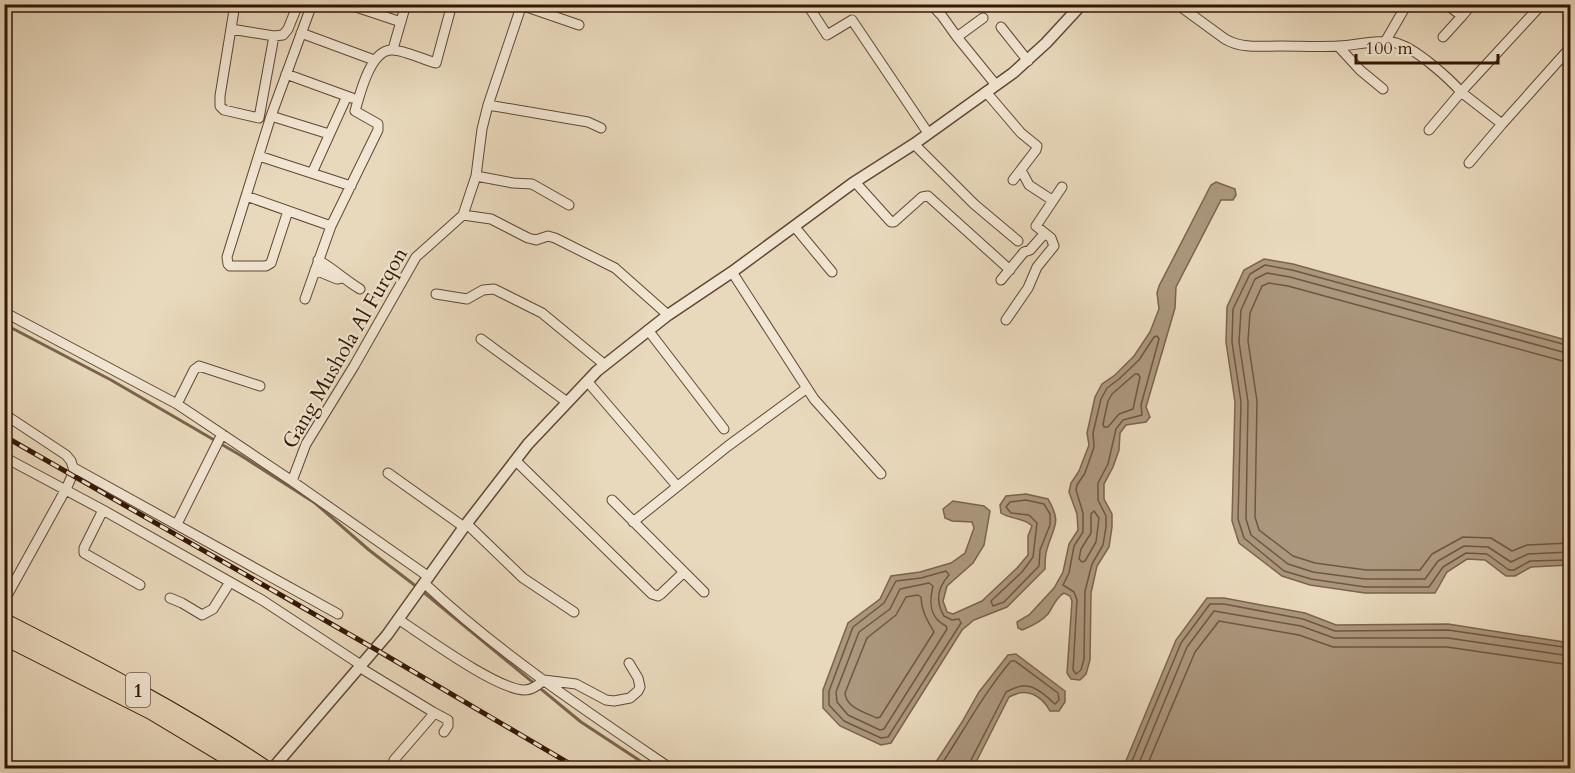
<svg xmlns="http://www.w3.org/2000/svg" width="1575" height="773" font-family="Cardo,serif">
<rect width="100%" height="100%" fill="#e9d9bc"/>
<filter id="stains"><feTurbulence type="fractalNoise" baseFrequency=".00333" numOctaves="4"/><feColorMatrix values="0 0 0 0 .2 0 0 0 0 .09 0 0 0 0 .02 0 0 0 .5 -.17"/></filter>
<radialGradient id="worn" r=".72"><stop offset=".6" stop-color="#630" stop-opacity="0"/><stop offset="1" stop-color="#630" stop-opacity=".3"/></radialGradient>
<path fill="#ab977d" stroke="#7b634d" stroke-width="1.5" d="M 1216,182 L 1235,189 L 1236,195 L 1233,200 L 1221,200 L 1176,287 L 1175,308 L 1146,407 L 1150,417 L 1146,422 L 1126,425 L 1120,433 L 1119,450 L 1113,467 L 1104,484 L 1104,499 L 1112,514 L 1112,527 L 1109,547 L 1097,566 L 1091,593 L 1090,660 L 1086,674 L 1080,680 L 1071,679 L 1067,673 L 1072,601 L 1070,596 L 1064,593 C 1055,598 1054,606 1048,614 C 1041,622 1032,626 1022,630 L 1018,628 L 1017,622 L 1029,615 L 1054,588 L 1063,572 L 1069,544 L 1078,530 L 1077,514 L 1069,492 L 1071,483 L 1079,471 L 1089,445 L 1087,433 L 1095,397 L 1102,384 L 1115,375 L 1134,356 L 1150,332 L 1159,309 L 1157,293 L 1159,286 L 1211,185 Z
M 1264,259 L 1293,264 L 1570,341 L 1570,565 L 1531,567 L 1515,576 L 1506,576 L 1485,560 L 1467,559 L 1447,572 L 1435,593 L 1365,593 L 1310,585 L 1282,576 L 1239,543 L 1232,521 L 1235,402 L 1226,342 L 1227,307 L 1244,270 Z
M 1026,494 L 1048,499 C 1062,523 1054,525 1047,549 C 1045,555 1045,562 1045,569 L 1007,607 L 974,620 L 962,630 L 891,743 L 881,745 L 840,726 L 823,708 L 823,690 L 848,623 L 880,599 L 891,576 L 920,572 L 951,563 L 965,553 L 974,528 L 972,522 L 952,521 L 945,518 L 943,509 L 953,501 L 984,506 L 990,511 L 984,545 L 973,563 L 947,586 L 943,601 L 947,612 L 953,614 L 982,601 L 1017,568 L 1028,555 L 1028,536 L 1032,526 C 1024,517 1011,520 1001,513 L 1000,505 L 1006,496 Z
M 1207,598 L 1224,598 L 1305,613 L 1336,625 L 1448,624 L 1570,643 L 1570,768 L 1123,768 L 1176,640 Z
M 1016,654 L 1065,691 L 1065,702 L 1059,711 L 1050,711 C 1041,695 1027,687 1009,697 L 973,768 L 932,768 L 962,722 L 979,692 L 1008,655 Z"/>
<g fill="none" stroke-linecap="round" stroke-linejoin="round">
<path stroke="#6f5640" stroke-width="1.5" d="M 1157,336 L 1159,339 L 1141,405 L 1142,415 L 1123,420 L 1116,429 L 1108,464 L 1098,483 L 1098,500 L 1106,516 L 1106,527 L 1103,545 L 1092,564 L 1085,591 L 1084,659 L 1081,670 L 1076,674 L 1073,670 L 1077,600 L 1074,592 L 1063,585 L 1069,573 L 1074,546 L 1083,532 L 1083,513 L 1076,490 L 1077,485 L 1085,473 L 1094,447 L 1093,433 L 1101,399 L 1107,388 L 1119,379 L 1139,360 L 1154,337 Z
M 1570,346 L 1292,270 L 1265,265 L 1250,274 L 1233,309 L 1232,342 L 1241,402 L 1238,519 L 1244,538 L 1284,571 L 1311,579 L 1365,587 L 1429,587 L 1443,567 L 1466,553 L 1487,554 L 1509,570 L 1514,570 L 1530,561 L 1570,560
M 1570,354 L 1290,277 L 1267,273 L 1255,279 L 1241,310 L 1239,342 L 1248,402 L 1246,519 L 1251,535 L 1288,564 L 1313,572 L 1365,579 L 1425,579 L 1438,561 L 1464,546 L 1488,547 L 1511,562 L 1528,554 L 1570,552
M 1570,363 L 1288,286 L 1269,283 L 1262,286 L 1250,313 L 1248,341 L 1257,401 L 1255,517 L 1259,530 L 1293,556 L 1315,563 L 1366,570 L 1420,570 L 1432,554 L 1463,537 L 1491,538 L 1512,551 L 1527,545 L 1570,543
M 1135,374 L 1138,374 L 1140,377 L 1133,409 L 1119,414 L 1108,427 L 1104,427 L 1103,424 L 1108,401 L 1112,394 Z
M 1026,500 L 1044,504 L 1050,514 L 1050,525 L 1040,550 L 1039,566 L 1004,602 L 993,606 L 991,601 L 1022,572 L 1033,557 L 1037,523 L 1029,515 L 1011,513 L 1006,507 L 1010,502 Z
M 1094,511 L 1099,518 L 1096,542 L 1085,561 L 1082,562 L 1079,559 L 1081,549 L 1091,533 L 1091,514 Z
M 946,571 L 949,575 C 938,587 935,601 944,616 L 952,620 L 959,619 L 961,623 L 888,737 L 881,738 L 844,721 L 829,705 L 829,691 L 853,627 L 884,603 L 896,581 L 921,578 Z
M 929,583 L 933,586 C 929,602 929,618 946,626 L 947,629 L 884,729 L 880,730 L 848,715 L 837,702 L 836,692 L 859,632 L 890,609 L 900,589 Z
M 918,595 L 921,597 C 921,611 928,621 934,632 L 880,717 L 877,718 C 866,713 846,708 845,693 L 867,638 L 896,615 L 906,597 Z
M 939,768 C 963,732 983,694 1011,661 L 1015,661 L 1058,693 L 1059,700 L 1055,704 C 1039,689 1028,679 1006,692 L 969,764 L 968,768
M 1129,768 L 1181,643 L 1210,604 L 1224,604 L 1303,619 L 1335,631 L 1448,630 L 1570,648
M 1137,768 L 1187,647 L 1214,611 L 1301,626 L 1334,638 L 1448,638 L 1570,656
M 1146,768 L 1195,652 L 1219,621 L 1299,635 L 1333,647 L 1447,647 L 1570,665"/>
<path stroke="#7b634d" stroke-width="3" d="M 4,324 L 111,380 L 240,455 L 315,503 L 369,550 L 417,587
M 422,591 L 581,722 L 651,768"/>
<g stroke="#604732" stroke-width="11">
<path id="minor" d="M 235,4 L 220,96 L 220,106 L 224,110 L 259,118 L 274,36
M 312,4 L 271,116 L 246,196 L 331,226
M 347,4 L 401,22
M 807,4 L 827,35 L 852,20 L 928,133
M 931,4 L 942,16 L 957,37 L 996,85
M 1177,4 L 1225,39 C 1242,49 1261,46 1280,46 C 1300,46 1320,47 1340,46 C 1356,45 1384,38 1399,44 C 1416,49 1449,78 1461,92 L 1542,4
M 1446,4 L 1462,16 L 1472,4
M 521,5 L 579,25
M 1001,27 L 1028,61
M 231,29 L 274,36 L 283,35 L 288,29 L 298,4
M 301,33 L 374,60
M 957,37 L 983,18
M 1443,37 L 1462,16
M 1385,42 L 1407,4
M 1338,46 L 1360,70 L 1383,89
M 393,49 L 406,4
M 286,74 L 352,98
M 986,92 L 1021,133 L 1037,146 L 1036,150 L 1013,180
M 488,105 L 588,122 L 601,128
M 271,116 L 329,134
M 1429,130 L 1461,92 L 1502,124 L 1569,49
M 914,144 L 974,204 L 1018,241
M 259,156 L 351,186
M 1469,163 L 1502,124
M 1021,170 L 1029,185 L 1052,200
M 312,173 L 347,96
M 476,176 L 513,183 L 532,184 L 569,205
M 855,182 L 891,222 L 894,222 L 922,197 L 928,196 L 1010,270
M 246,196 L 227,257 L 228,264 L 230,266 L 266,266 L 271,263 L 288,211
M 463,215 L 491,219 L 528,238 L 536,240 L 548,236 L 555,238 L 615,268 L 668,315
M 794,226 L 832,272
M 318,260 C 334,269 345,280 360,289
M 315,270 L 337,279 L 342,278
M 732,272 L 814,399 L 881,474
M 1001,280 L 1024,252 L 1030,250 L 1045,233
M 436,294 L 467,299 L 483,290 L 494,289 L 542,313 L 605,365
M 305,299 L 331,226 L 378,130 L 378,124 L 355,111 C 360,94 370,51 391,50 C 402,49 424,60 436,63 L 452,4
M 4,312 L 177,404 L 292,481 L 429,577
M 1006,320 L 1028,288 L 1037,267 L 1054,246 L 1051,238 L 1036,226 L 1062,187
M 648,330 L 724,429
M 481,339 L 567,402
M 587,381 L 677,486
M 177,404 L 194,370 L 199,366 L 260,386
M 4,414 L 66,455 L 71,461 L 74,471 L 67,487 L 4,601
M 4,457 L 103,510 L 262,600 L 361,665
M 516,461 L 652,594 L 658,596 L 661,594 L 683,573
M 74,468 L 338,614
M 388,473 L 464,527
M 292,481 L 306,444 L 354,366 L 416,257 L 463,215 L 476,176 L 482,129 L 488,105 L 522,4
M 612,500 L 704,592
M 103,510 L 84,548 L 84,553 L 140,585
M 633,522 L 728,446 L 807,388
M 177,524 L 222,434
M 467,524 L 523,578 L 574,612
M 424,583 C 499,653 586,711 670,768
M 170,598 L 182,603 L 202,615 L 213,609 L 230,582
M 398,619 C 424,636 496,689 524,690 C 532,690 538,685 544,680 L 576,684 L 606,700 L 614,701 L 630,698 L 638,691 L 640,687 L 638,678 L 629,663
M 359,667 L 433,712 L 432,716 L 394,760
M 433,712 L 448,720 L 448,726 L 444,732"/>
</g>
<g stroke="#604732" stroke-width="13">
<path id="tertiary" d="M 273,768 L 387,635 L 464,527 L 528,444 L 597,371 L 668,315 L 732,272 L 853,183 L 914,144 L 1013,73 L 1046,43 L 1082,4"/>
</g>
<g stroke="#331604" stroke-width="17">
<path id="trunk" d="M 4,621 C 94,667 182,712 265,768
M 4,637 L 152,712 L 245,768"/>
</g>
<use href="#minor" stroke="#f1e6d3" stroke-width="9"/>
<use href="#tertiary" stroke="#f1e6d3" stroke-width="10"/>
<use href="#trunk" stroke="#e9d9bc" stroke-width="15"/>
<g stroke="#331604" stroke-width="5">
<path id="rail" d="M 4,436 L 375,649 L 577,768"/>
</g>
<use href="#rail" stroke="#f1e6d3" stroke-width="3" stroke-dasharray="9" stroke-linecap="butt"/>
</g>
<g text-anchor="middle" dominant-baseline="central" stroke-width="4.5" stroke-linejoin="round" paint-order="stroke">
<rect fill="#f1e6d3" stroke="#6c5442" stroke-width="1.5" x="126" y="673" width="24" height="34" rx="4.5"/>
<g font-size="20" font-weight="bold" fill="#331604">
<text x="138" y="690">1</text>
</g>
<g font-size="21" fill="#331604" stroke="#f1e6d3">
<text transform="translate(345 348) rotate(-60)">Gang Mushola Al Furqon</text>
</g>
</g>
<rect width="1575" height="773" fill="none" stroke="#e9d9bc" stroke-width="24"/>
<rect x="6" y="6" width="1563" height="761" fill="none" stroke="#331604" stroke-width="3"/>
<rect x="12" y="12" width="1551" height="749" fill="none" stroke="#331604" stroke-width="1.5"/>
<path d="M1356 54v9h142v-9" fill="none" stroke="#331604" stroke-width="3"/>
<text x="1365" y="54" font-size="18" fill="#331604" stroke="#f1e6d3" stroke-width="4.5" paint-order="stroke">100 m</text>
<rect width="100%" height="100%" filter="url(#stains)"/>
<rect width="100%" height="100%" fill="url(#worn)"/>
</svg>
